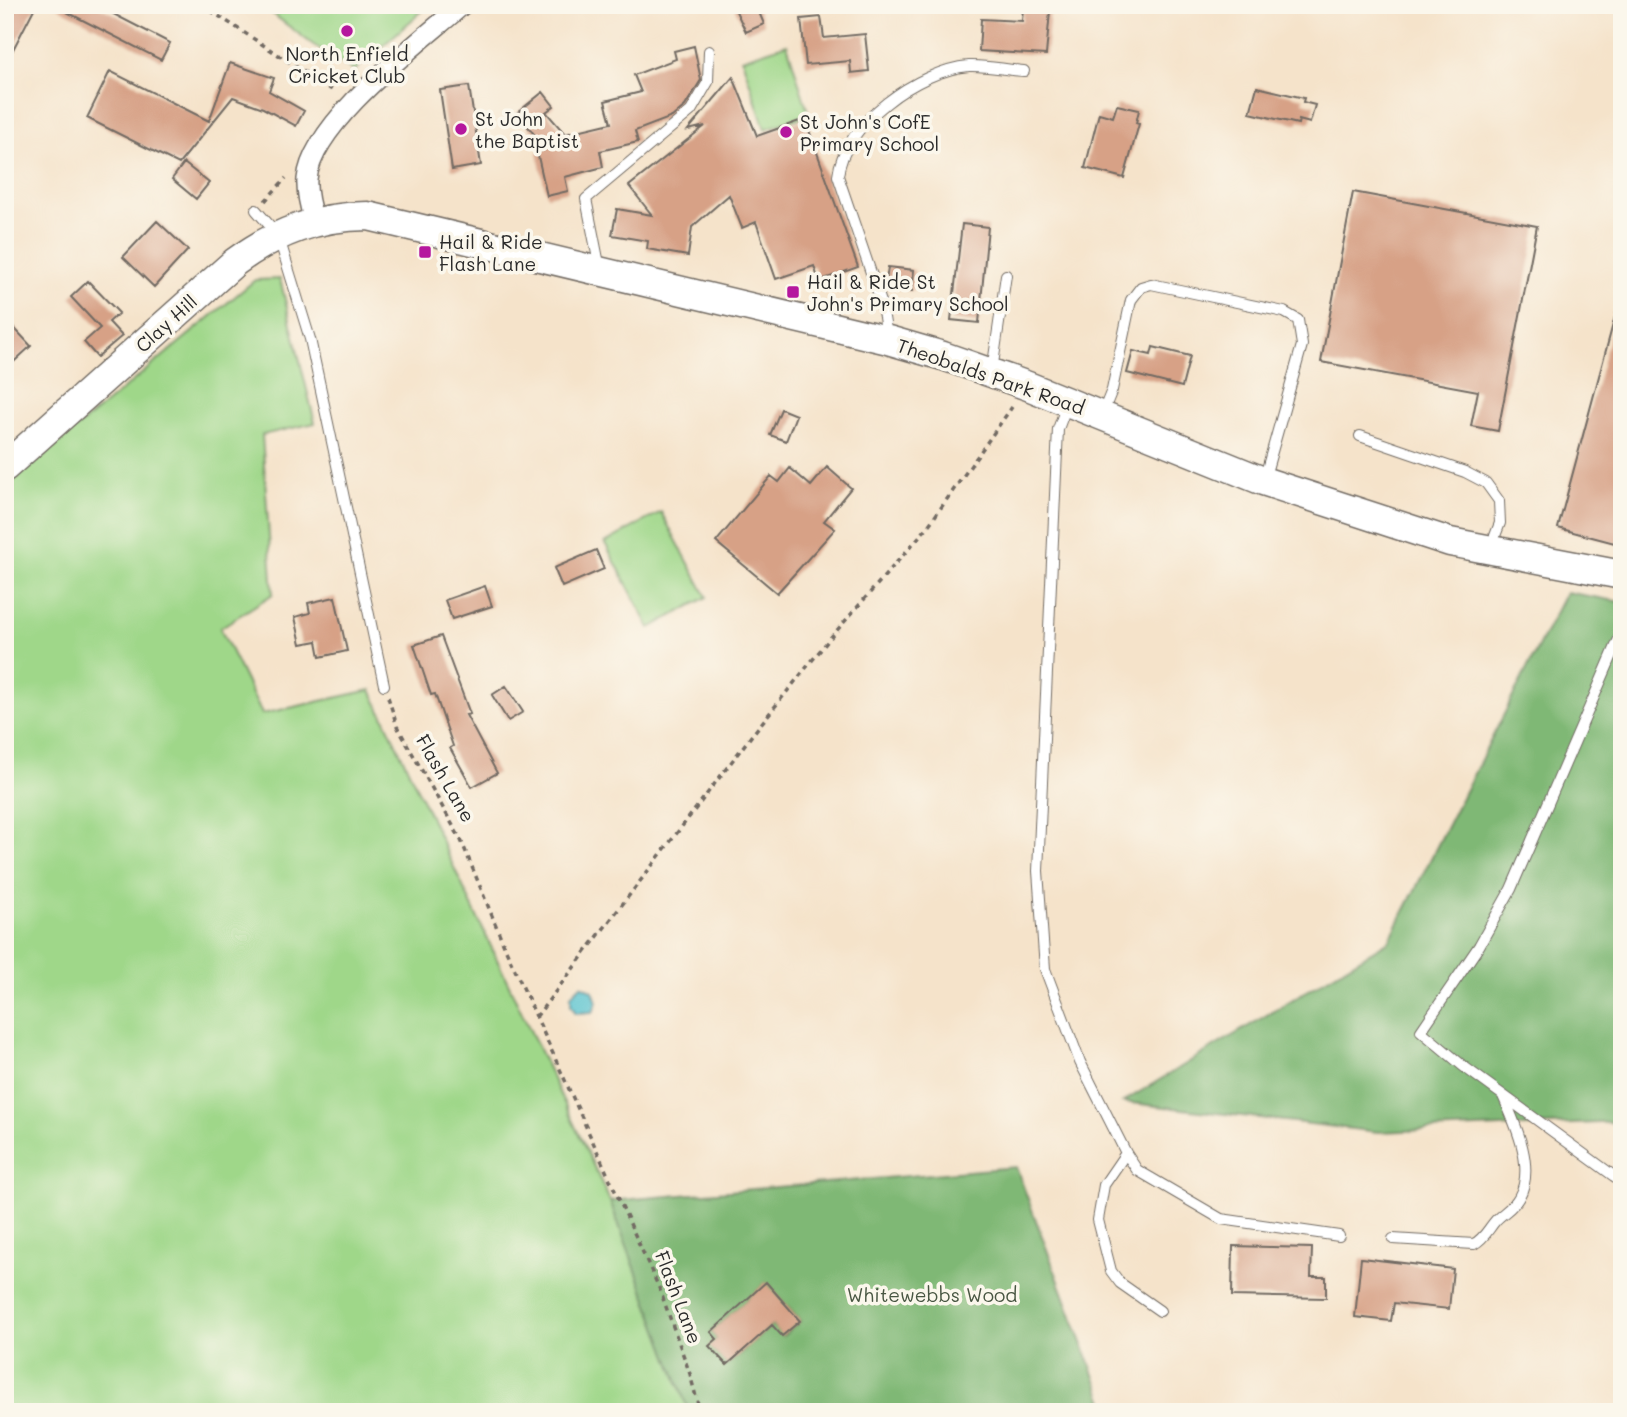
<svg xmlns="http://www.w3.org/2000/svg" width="1627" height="1417" font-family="Mali,sans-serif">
<rect width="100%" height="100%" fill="#fbf7ec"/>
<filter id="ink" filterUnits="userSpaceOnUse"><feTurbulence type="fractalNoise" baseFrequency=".0143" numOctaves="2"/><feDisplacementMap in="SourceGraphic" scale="14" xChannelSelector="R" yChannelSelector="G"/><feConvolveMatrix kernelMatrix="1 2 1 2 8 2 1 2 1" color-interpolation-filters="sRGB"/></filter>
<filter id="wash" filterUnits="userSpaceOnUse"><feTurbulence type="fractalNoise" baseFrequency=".00686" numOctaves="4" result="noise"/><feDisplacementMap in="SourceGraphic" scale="28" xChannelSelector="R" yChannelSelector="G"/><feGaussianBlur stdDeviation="1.57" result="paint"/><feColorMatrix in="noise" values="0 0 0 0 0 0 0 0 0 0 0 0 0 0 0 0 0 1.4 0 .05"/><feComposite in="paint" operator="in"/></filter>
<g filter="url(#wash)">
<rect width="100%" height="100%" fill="#f5e3ca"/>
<path fill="#9fd789" stroke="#65815a" stroke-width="2" d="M 261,5 L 429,5 L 354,71 L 312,44 Z
M 787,44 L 809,115 L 765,129 L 742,59 Z
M 280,279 L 315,423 L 262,435 L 273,594 L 220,628 L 262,714 L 371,690 L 610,1201 L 689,1412 L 5,1412 L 5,487 L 255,280 Z
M 661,512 L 707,597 L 650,628 L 605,543 Z"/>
<path fill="#7fb875" stroke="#557250" stroke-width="2" fill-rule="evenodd" d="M 1566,592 L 1622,602 L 1622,1122 L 1378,1132 L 1123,1102 L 1389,941 Z
M 1016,1167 L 1108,1412 L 689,1412 L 610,1201 ZM 766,1283 L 800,1321 L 783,1336 L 772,1325 L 727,1365 L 710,1346 L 717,1339 L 711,1332 Z"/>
<path fill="#56c2cf" stroke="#40767d" stroke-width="2" d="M 581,985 L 593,991 L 597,1002 L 593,1012 L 576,1013 L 571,1005 L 571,995 Z"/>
<g id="blocks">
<path fill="#d7a186" d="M 13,5 L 36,5 L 5,65 L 5,21 Z
M 53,5 L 96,5 L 170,43 L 161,60 Z
M 733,5 L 756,5 L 764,24 L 746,32 Z
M 1023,8 L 1050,11 L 1046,55 L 979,51 L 981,19 L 1022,21 Z
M 821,17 L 824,38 L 865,34 L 869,71 L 851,73 L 850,61 L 806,65 L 801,19 Z
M 694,46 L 701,80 L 685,106 L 672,117 L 635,131 L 638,142 L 600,151 L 603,167 L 565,177 L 568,191 L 547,196 L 537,152 L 546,149 L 517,113 L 543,92 L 554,106 L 546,112 L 565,134 L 611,123 L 605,101 L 641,92 L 634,75 L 676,59 L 674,51 Z
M 230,63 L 274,78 L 269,91 L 304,111 L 296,126 L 263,108 L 233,97 L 179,164 L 87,118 L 110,71 L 209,121 Z
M 733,77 L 757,136 L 805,119 L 858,267 L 819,281 L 814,266 L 776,279 L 756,222 L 742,228 L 729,195 L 692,227 L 688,256 L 647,249 L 648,241 L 612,235 L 617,209 L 652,215 L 629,186 L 705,126 L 688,130 Z
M 469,86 L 481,165 L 452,170 L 440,90 Z
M 1257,87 L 1304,98 L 1303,102 L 1315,105 L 1310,123 L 1299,120 L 1298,124 L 1250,113 Z
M 1117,105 L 1139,110 L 1136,123 L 1139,124 L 1124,178 L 1085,168 L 1099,113 L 1113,117 Z
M 184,163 L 209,183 L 196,199 L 172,179 Z
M 1353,192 L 1537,226 L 1498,431 L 1471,426 L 1478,391 L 1321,362 Z
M 157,221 L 188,250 L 154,287 L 123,257 Z
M 962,224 L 988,227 L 979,323 L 951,320 Z
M 888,267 L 914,270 L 912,291 L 885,288 Z
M 88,281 L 119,313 L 109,322 L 122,336 L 97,357 L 84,342 L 100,328 L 71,297 Z
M 1616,313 L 1622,314 L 1622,545 L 1558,528 Z
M 5,318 L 31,346 L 5,370 Z
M 1153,347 L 1190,356 L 1182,387 L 1127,373 L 1133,351 L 1151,355 Z
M 781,409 L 796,415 L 786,441 L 770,435 Z
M 827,467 L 851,488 L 824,521 L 835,529 L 777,593 L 716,542 L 771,476 L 779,482 L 790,468 L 811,486 Z
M 596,550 L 604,569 L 562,587 L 554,568 Z
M 485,586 L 492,606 L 452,619 L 445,600 Z
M 335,597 L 347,651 L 320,657 L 317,641 L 301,644 L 295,617 L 310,613 L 308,603 Z
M 441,636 L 470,714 L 466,715 L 497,773 L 472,787 L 450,748 L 453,746 L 435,694 L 431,695 L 414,645 Z
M 506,686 L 523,712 L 508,721 L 492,695 Z
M 1233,1246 L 1312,1248 L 1311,1277 L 1326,1277 L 1326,1298 L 1232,1296 Z
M 1361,1258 L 1453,1269 L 1449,1309 L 1394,1303 L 1391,1321 L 1355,1317 Z
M 766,1282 L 800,1321 L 782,1336 L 772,1325 L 727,1365 L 709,1346 L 717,1339 L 711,1332 Z"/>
</g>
</g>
<g filter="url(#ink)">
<use href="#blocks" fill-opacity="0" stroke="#726b63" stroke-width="2"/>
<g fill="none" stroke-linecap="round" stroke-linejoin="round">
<g stroke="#726b63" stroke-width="12">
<path id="lane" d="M 256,210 L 278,235 L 310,339 L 384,685
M 600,269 L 586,199 L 691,111 L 708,82 L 709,51
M 887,336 L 882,305 L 838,176 C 843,124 919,70 969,66 C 986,65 1006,70 1024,71
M 992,371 L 1006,275
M 1067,405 L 1058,429 L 1038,871 L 1045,969 L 1080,1062 L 1126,1153 L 1137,1170 L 1221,1219 L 1339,1236
M 1103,412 L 1112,390 L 1131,300 L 1141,287 L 1151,284 L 1284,312 L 1298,320 L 1302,345 L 1264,480
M 1360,436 L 1465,472 L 1486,483 L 1499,501 L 1500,523 L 1491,546
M 1622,632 L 1511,889 L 1479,946 L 1421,1031 L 1463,1066 L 1622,1182
M 1126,1153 L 1104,1185 L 1098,1220 L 1111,1271 L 1120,1283 L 1160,1311
M 1393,1239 L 1474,1244 C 1485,1238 1488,1229 1496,1220 C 1504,1212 1514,1207 1519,1197 C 1536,1168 1515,1123 1503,1096"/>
</g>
<g stroke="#726b63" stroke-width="22">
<path id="street" d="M 314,221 C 310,208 306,193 307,179 C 312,122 420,42 462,5"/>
</g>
<g stroke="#726b63" stroke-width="31">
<path id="secondary" d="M 5,467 L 235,262 C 276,232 318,216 368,216 L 888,340 L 943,356 L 1028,386 L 1263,481 L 1450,542 L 1622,575"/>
</g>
<path stroke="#726b63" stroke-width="3.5" stroke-dasharray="5 5" stroke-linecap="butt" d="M 202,5 L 335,92
M 265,201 L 286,178
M 388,697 L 397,726 L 461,840 L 506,950 L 660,1290 L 690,1374 L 700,1412
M 536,1017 L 752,735 L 831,637 L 926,529 L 1012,407"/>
<use href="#lane" stroke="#fff" stroke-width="10"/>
<use href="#street" stroke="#fff" stroke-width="19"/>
<use href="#secondary" stroke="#fff" stroke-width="28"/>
</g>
</g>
<g fill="#b5179e" stroke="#fbf7ec" stroke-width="2.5">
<circle cx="347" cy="31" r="7"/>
<circle cx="461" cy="129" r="7"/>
<circle cx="786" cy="132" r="7"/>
<rect x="418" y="245" width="14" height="14" rx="3.5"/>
<rect x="786" y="285" width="14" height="14" rx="3.5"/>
</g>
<g text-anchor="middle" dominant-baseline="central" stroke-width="7" stroke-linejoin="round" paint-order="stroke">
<g font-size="19" fill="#2b2b2b" stroke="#fbf7ec" text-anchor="start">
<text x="347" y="53" text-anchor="middle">North Enfield<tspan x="347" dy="22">Cricket Club</tspan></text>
<text x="475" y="118">St John<tspan x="475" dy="22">the Baptist</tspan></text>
<text x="800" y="121">St John's CofE<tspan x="800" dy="22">Primary School</tspan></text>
<text x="439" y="241">Hail &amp; Ride<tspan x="439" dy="22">Flash Lane</tspan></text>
<text x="807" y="281">Hail &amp; Ride St<tspan x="807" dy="22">John's Primary School</tspan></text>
</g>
<g font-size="19" fill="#2b2b2b" stroke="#fbf7ec">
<text transform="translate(166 323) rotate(-42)">Clay Hill</text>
<text transform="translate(991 376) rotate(19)">Theobalds Park Road</text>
<text transform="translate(446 778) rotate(60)">Flash Lane</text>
<text transform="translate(679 1297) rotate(69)">Flash Lane</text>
</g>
<g font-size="19" fill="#485642" stroke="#fbf7ec">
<text x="932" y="1294">Whitewebbs Wood</text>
</g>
</g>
<rect width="1627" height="1417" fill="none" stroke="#fbf7ec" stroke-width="28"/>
</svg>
